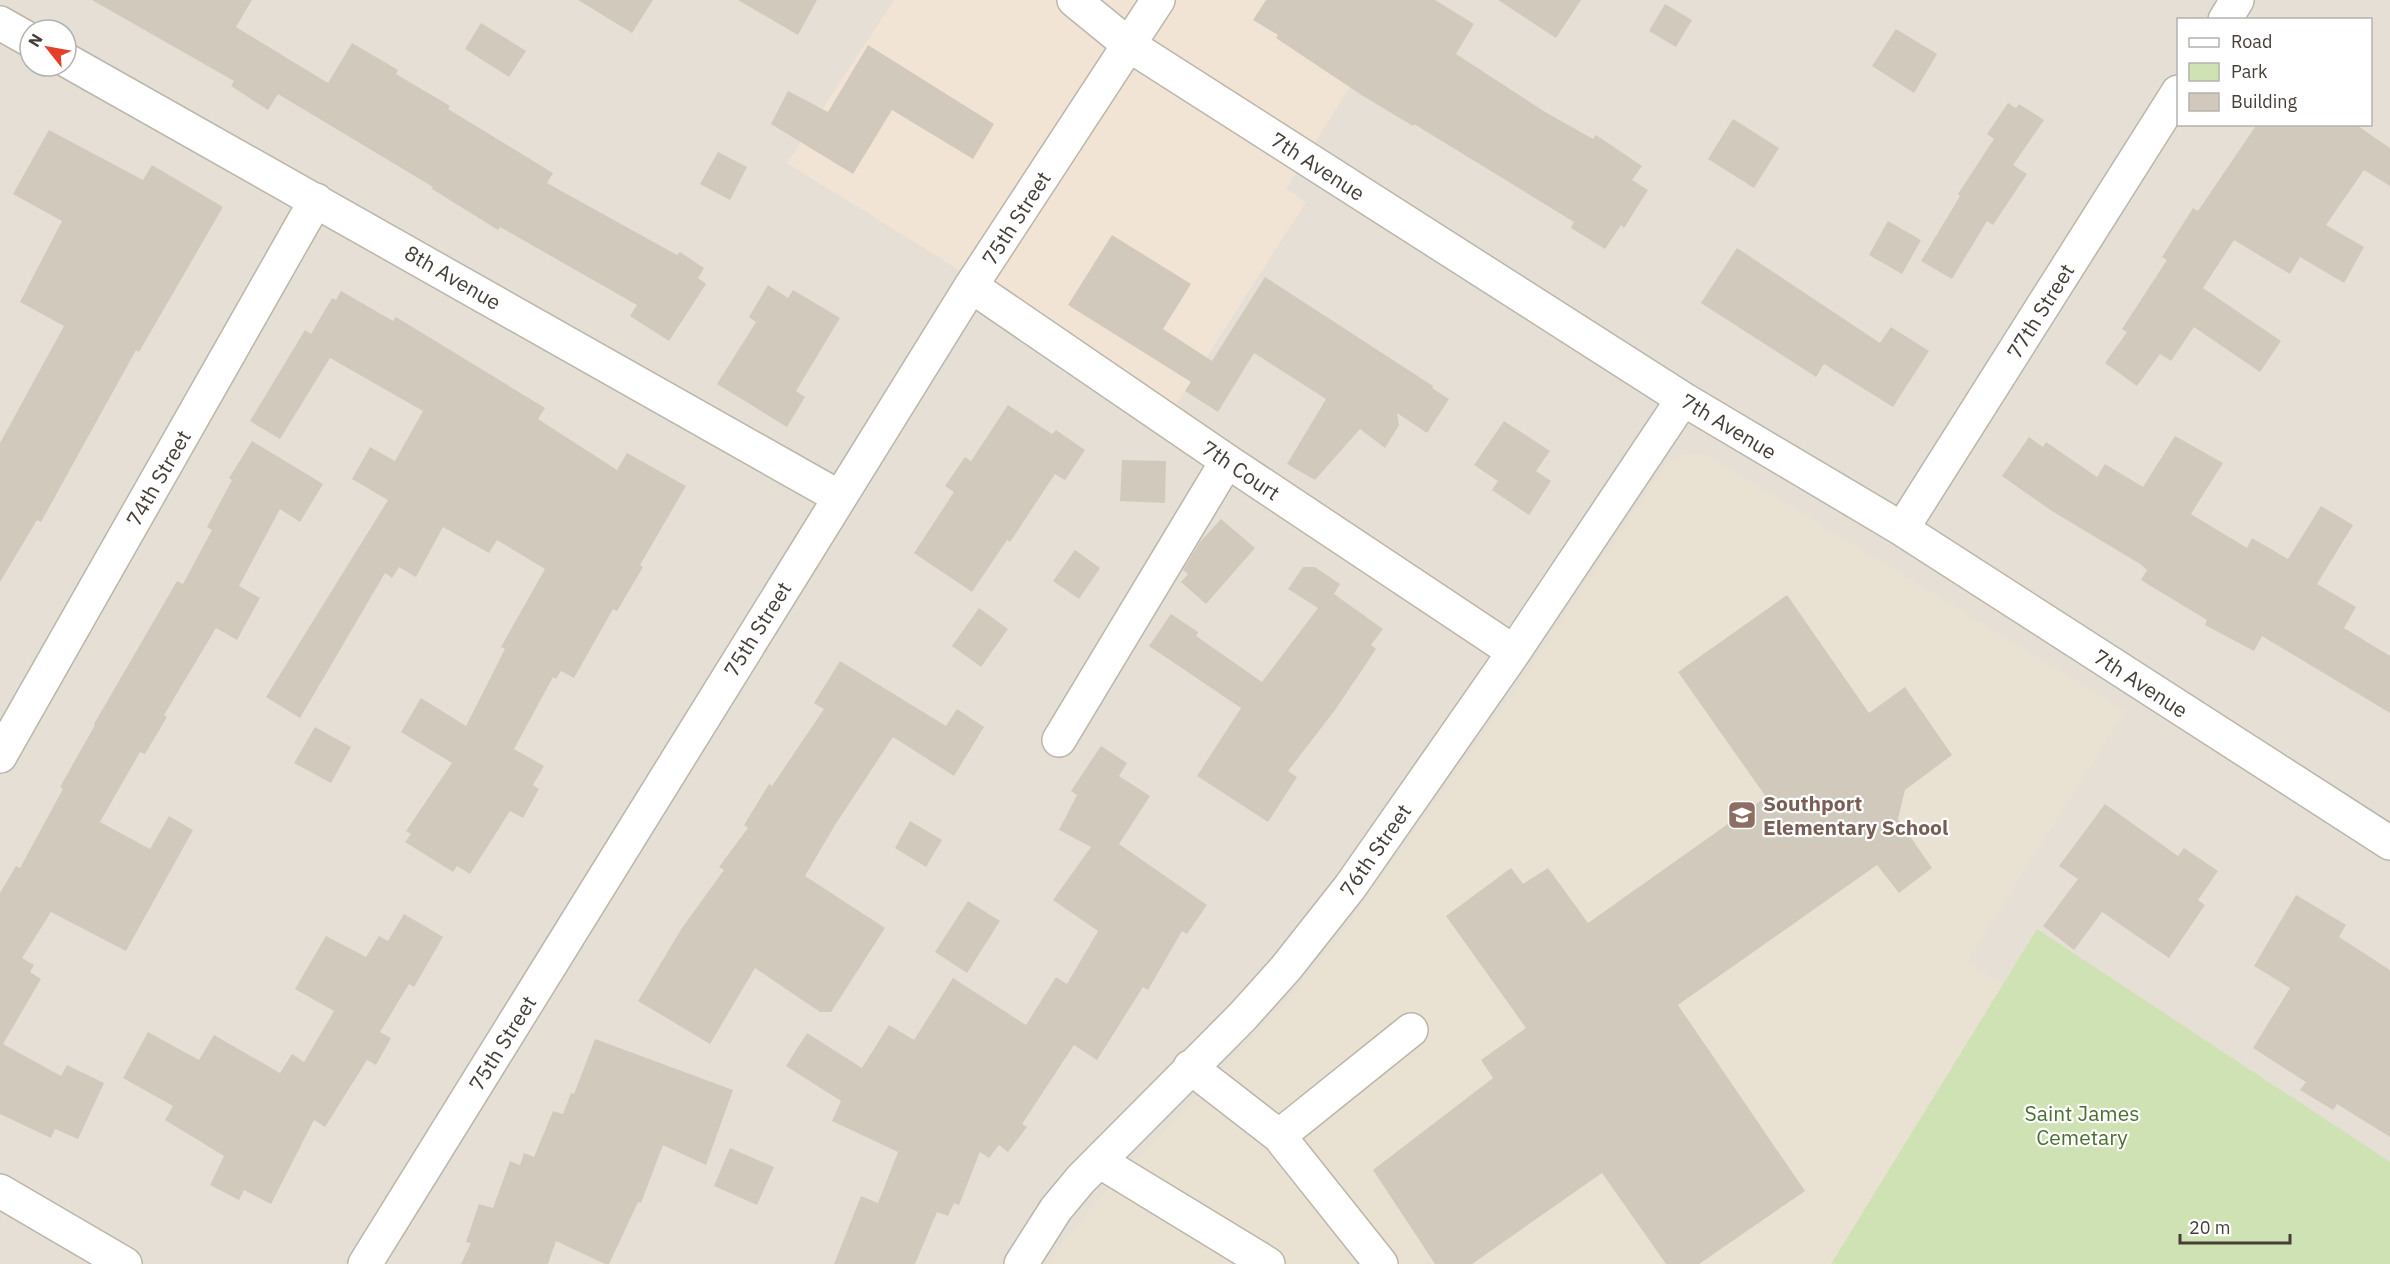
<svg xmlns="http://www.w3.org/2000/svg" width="2390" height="1264" font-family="'IBM Plex Sans',sans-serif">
<rect width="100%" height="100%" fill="#f2eee7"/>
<path fill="#e5dfd5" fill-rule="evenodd" d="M 0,0 L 2390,0 L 2390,1264 L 0,1264 ZM 2178,20 L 2370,20 L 2370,124 L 2178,124 ZM 30,30 L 66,30 L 66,66 L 30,66 Z"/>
<path fill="#f2e4d4" d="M 894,0 L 1404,0 L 1286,189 L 1306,202 L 1176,405 L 787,163 Z"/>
<path fill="#e9e2d2" d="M 1695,453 L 1709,456 L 2125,711 L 1967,962 L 2003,984 L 1831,1264 L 1049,1264 L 1065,1239 L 1085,1215 L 1286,1001 L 1316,965 L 1352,919 L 1522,680 L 1665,465 L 1680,454 Z"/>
<path fill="#cfe2b3" d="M 2037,929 L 2390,1162 L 2390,1264 L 1831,1264 Z"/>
<path fill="#d2c9bd" d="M 92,0 L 252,0 L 236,27 L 328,83 L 352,43 L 398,70 L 396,74 L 450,106 L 448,109 L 553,173 L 547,183 L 677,255 L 680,252 L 704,268 L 698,278 L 706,284 L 669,341 L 630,316 L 637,305 L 500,227 L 498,230 L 432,189 L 433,187 L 278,94 L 268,110 L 231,86 L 234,81 Z
M 578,0 L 653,0 L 632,33 Z
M 738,0 L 817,0 L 798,35 Z
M 1266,0 L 1435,0 L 1474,24 L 1456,54 L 1545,112 L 1593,139 L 1596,135 L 1642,166 L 1632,180 L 1648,190 L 1624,228 L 1621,225 L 1605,249 L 1571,228 L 1574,222 L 1414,124 L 1413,126 L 1363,96 L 1276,38 L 1278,35 L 1253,20 Z
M 1498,0 L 1581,0 L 1556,38 Z
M 1665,4 L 1692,20 L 1676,47 L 1649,31 Z
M 481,23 L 526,51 L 509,77 L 465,49 Z
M 1896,29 L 1937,54 L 1914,93 L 1872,66 Z
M 868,45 L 994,124 L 973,159 L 892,110 L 853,174 L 771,124 L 788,91 L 828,112 Z
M 2008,103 L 2016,108 L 2019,104 L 2044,120 L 2013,165 L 2027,174 L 1993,225 L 1987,221 L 1952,279 L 1921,261 L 1960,196 L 1958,194 L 1994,139 L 1987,134 Z
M 1733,119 L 1779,148 L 1754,188 L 1708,159 Z
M 2257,124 L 2355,124 L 2390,148 L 2390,186 L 2364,170 L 2326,225 L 2364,247 L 2344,283 L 2300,257 L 2290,274 L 2234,240 L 2203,288 L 2281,341 L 2260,372 L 2194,327 L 2171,361 L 2160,354 L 2137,386 L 2105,363 L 2127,332 L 2122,329 L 2167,260 L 2162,257 L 2193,208 L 2198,211 Z
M 49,130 L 143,180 L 152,165 L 223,207 L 139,352 L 136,350 L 41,522 L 37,520 L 0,582 L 0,443 L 64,326 L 20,302 L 62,221 L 13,194 Z
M 718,152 L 747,167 L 730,200 L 700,184 Z
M 1888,221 L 1921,240 L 1902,274 L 1869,255 Z
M 1112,235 L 1191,284 L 1163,329 L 1212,361 L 1265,277 L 1433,386 L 1432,388 L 1449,399 L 1427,433 L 1397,413 L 1399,425 L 1385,448 L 1360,429 L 1315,480 L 1287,464 L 1326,399 L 1254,353 L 1218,412 L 1185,391 L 1191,382 L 1068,305 Z
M 1737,248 L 1880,343 L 1891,327 L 1929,351 L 1893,407 L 1824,364 L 1816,377 L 1701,303 Z
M 768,285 L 788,298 L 793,290 L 840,318 L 796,391 L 805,397 L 787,427 L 717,384 L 756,322 L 749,317 Z
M 341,291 L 393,321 L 396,317 L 545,408 L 538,419 L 617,470 L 627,453 L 686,486 L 640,565 L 643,567 L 617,611 L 613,609 L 574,678 L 561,671 L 556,679 L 553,677 L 514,749 L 544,766 L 533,785 L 539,789 L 523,818 L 510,811 L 470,874 L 457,866 L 453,872 L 405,842 L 411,834 L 406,831 L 452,763 L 401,732 L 421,698 L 466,726 L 505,649 L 501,647 L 545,569 L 497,540 L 489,553 L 443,527 L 416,577 L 399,567 L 392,578 L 385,573 L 300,718 L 266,697 L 388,500 L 352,479 L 370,447 L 395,461 L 423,411 L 330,358 L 280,439 L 250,421 L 305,330 L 311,334 L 332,298 L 336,300 Z
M 1008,405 L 1052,434 L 1056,430 L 1085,450 L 1065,480 L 1055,474 L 1010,542 L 1007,540 L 972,592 L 914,553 L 954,492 L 945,486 L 965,457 L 971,461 Z
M 1504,421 L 1550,451 L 1536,471 L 1551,481 L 1529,515 L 1492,490 L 1498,481 L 1474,465 Z
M 2175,436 L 2223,463 L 2191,514 L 2247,548 L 2252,538 L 2288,559 L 2321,506 L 2353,525 L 2317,584 L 2356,607 L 2344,628 L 2390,656 L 2390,713 L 2262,636 L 2254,651 L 2205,625 L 2207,620 L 2141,580 L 2147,570 L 2140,564 L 2052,511 L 2002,476 L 2029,437 L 2043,447 L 2046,442 L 2097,477 L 2105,464 L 2143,487 Z
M 252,441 L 323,484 L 300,522 L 280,509 L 239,586 L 260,598 L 237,640 L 216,628 L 164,715 L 167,717 L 145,754 L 140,752 L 100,822 L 150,849 L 169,816 L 193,830 L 126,951 L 51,912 L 22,958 L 34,965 L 30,972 L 41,979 L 3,1044 L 61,1076 L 67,1065 L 104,1083 L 78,1139 L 55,1129 L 51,1138 L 0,1114 L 0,893 L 16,866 L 20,868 L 63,789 L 60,787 L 95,725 L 94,724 L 177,581 L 183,584 L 212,530 L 207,527 L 232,480 L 229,478 Z
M 1122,460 L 1166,461 L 1165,503 L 1120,501 Z
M 1221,519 L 1255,548 L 1206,604 L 1181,582 L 1188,574 L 1183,570 L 1200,542 Z
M 1075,550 L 1100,568 L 1079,599 L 1053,581 Z
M 1303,567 L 1315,567 L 1340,584 L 1334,594 L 1383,629 L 1371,645 L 1376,649 L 1335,710 L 1288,771 L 1297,777 L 1268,822 L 1197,776 L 1241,708 L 1149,646 L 1171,614 L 1198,632 L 1196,636 L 1262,682 L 1318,608 L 1288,589 Z
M 1787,595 L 1869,713 L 1905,687 L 1952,755 L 1905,790 L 1898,819 L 1932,868 L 1899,893 L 1877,865 L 1678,1005 L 1805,1191 L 1699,1264 L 1666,1264 L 1602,1173 L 1472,1264 L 1435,1264 L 1373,1170 L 1493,1078 L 1481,1060 L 1526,1028 L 1446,916 L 1511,868 L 1523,884 L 1548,868 L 1588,923 L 1766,797 L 1678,672 Z
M 979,608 L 1008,629 L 981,667 L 952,646 Z
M 840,661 L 946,726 L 957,709 L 984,727 L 954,776 L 893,737 L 835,825 L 805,876 L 885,928 L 831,1012 L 820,1012 L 755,968 L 710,1044 L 638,1001 L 682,928 L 724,870 L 719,867 L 748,828 L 744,825 L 769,784 L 772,786 L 824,709 L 814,703 Z
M 315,727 L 351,747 L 331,783 L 294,763 Z
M 1101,746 L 1127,763 L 1119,776 L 1150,796 L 1119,844 L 1207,905 L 1187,934 L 1182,931 L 1148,990 L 1143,987 L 1097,1060 L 1074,1045 L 1022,1124 L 1027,1127 L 1008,1152 L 999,1145 L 989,1158 L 980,1152 L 959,1205 L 954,1203 L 948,1216 L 937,1212 L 915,1264 L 834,1264 L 861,1196 L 878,1203 L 898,1152 L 832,1121 L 841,1101 L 786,1066 L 807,1033 L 862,1068 L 889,1025 L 914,1040 L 953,978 L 1026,1025 L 1056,977 L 1067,984 L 1098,931 L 1053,900 L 1091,847 L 1059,830 L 1077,795 L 1071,791 Z
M 2105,804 L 2178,856 L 2184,848 L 2218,871 L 2198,900 L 2205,905 L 2169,958 L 2102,912 L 2074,950 L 2043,926 L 2078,879 L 2059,866 Z
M 910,821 L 942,840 L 926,867 L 895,848 Z
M 2296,895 L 2346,925 L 2339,937 L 2390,970 L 2390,1137 L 2337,1104 L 2333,1110 L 2300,1090 L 2306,1082 L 2253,1048 L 2290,988 L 2254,966 Z
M 968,901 L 1000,921 L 967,973 L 935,952 Z
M 404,914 L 443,937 L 414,987 L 409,984 L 380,1032 L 391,1038 L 376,1065 L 367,1060 L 325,1127 L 314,1120 L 271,1204 L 244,1190 L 239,1200 L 210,1185 L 224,1156 L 165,1120 L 173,1106 L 123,1078 L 148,1032 L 199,1060 L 214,1035 L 280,1073 L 292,1054 L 304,1062 L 334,1011 L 295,989 L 326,936 L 366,957 L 379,936 L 388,941 Z
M 595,1039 L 733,1090 L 706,1165 L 663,1145 L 641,1203 L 638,1202 L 609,1264 L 605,1264 L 556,1241 L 548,1264 L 461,1264 L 471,1243 L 466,1242 L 479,1204 L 493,1208 L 510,1161 L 520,1165 L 524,1153 L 534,1157 L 553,1111 L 563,1114 L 571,1093 L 574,1094 Z
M 730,1148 L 774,1167 L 757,1205 L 714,1186 Z"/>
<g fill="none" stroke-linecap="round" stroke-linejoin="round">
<g stroke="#bcb5aa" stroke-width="36">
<path id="minor" d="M 1074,0 L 1129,45 L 1683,399 L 1902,529 L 2390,843
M 2225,20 L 2237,0
M 0,23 L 30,40
M 66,60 L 839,497
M 971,286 L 1227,461 L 1514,652
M 1902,529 L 2178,92
M 1059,740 L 1227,461
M 0,756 L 316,200
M 1190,1067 L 1279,1136 L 1411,1030
M 1279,1136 L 1381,1264
M 1099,1161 L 1268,1264
M 0,1191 L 125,1264
M 365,1264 L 971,286 L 1158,0
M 1021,1264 L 1056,1209 L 1081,1179 L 1242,1017 L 1286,968 L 1350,887 L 1514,652 L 1683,399"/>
</g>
<use href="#minor" stroke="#fff" stroke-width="33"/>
</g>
<defs>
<g id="school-square" transform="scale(1.5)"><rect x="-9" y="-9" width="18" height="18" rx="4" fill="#8d6e63" stroke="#fff"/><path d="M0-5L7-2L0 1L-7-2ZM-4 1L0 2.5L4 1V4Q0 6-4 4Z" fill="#fff"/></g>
</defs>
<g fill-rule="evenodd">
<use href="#school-square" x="1742" y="815"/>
</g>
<g text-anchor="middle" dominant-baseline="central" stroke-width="4.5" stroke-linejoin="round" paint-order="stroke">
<g font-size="21" fill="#443e36" stroke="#fff">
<text transform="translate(1318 166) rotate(33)">7th Avenue</text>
<text transform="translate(1016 218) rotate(-57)">75th Street</text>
<text transform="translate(453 277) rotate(30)">8th Avenue</text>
<text transform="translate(2040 311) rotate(-58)">77th Street</text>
<text transform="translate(1729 426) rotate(31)">7th Avenue</text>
<text transform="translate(1241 470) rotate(34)">7th Court</text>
<text transform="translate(158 478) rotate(-60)">74th Street</text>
<text transform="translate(757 629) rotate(-58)">75th Street</text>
<text transform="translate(2141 683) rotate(33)">7th Avenue</text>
<text transform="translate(1375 850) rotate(-55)">76th Street</text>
<text transform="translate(502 1043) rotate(-58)">75th Street</text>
</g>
<g font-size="21" font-weight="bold" fill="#785e54" stroke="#fff" text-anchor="start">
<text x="1763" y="803">Southport<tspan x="1763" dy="24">Elementary School</tspan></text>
</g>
<g font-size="21" fill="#4a702f" stroke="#fff">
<text x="2082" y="1113">Saint James<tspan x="2082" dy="24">Cemetary</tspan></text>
</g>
</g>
<rect x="2177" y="18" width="195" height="108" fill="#ffffff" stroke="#b4b2af" stroke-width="1.5"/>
<rect x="2189" y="38" width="30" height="9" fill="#ffffff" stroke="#b4b2af" stroke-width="1.5"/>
<text x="2231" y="48" font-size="18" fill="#443e36">Road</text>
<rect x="2189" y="63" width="30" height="18" fill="#cfe2b3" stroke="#b4b2af" stroke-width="1.5"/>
<text x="2231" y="78" font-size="18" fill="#443e36">Park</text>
<rect x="2189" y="93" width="30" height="18" fill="#d2c9bd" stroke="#b4b2af" stroke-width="1.5"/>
<text x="2231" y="108" font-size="18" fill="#443e36">Building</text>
<g transform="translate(48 48) rotate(301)"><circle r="28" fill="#ffffff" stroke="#b4b2af" stroke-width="1.5"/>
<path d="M0-4.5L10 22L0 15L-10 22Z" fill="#e53f2a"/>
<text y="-9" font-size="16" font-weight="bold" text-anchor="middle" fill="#443e36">N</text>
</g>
<path d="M2180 1234v9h110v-9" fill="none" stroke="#443e36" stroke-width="3"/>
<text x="2189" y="1234" font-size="18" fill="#443e36" stroke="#ffffff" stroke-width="4.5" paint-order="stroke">20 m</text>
</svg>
